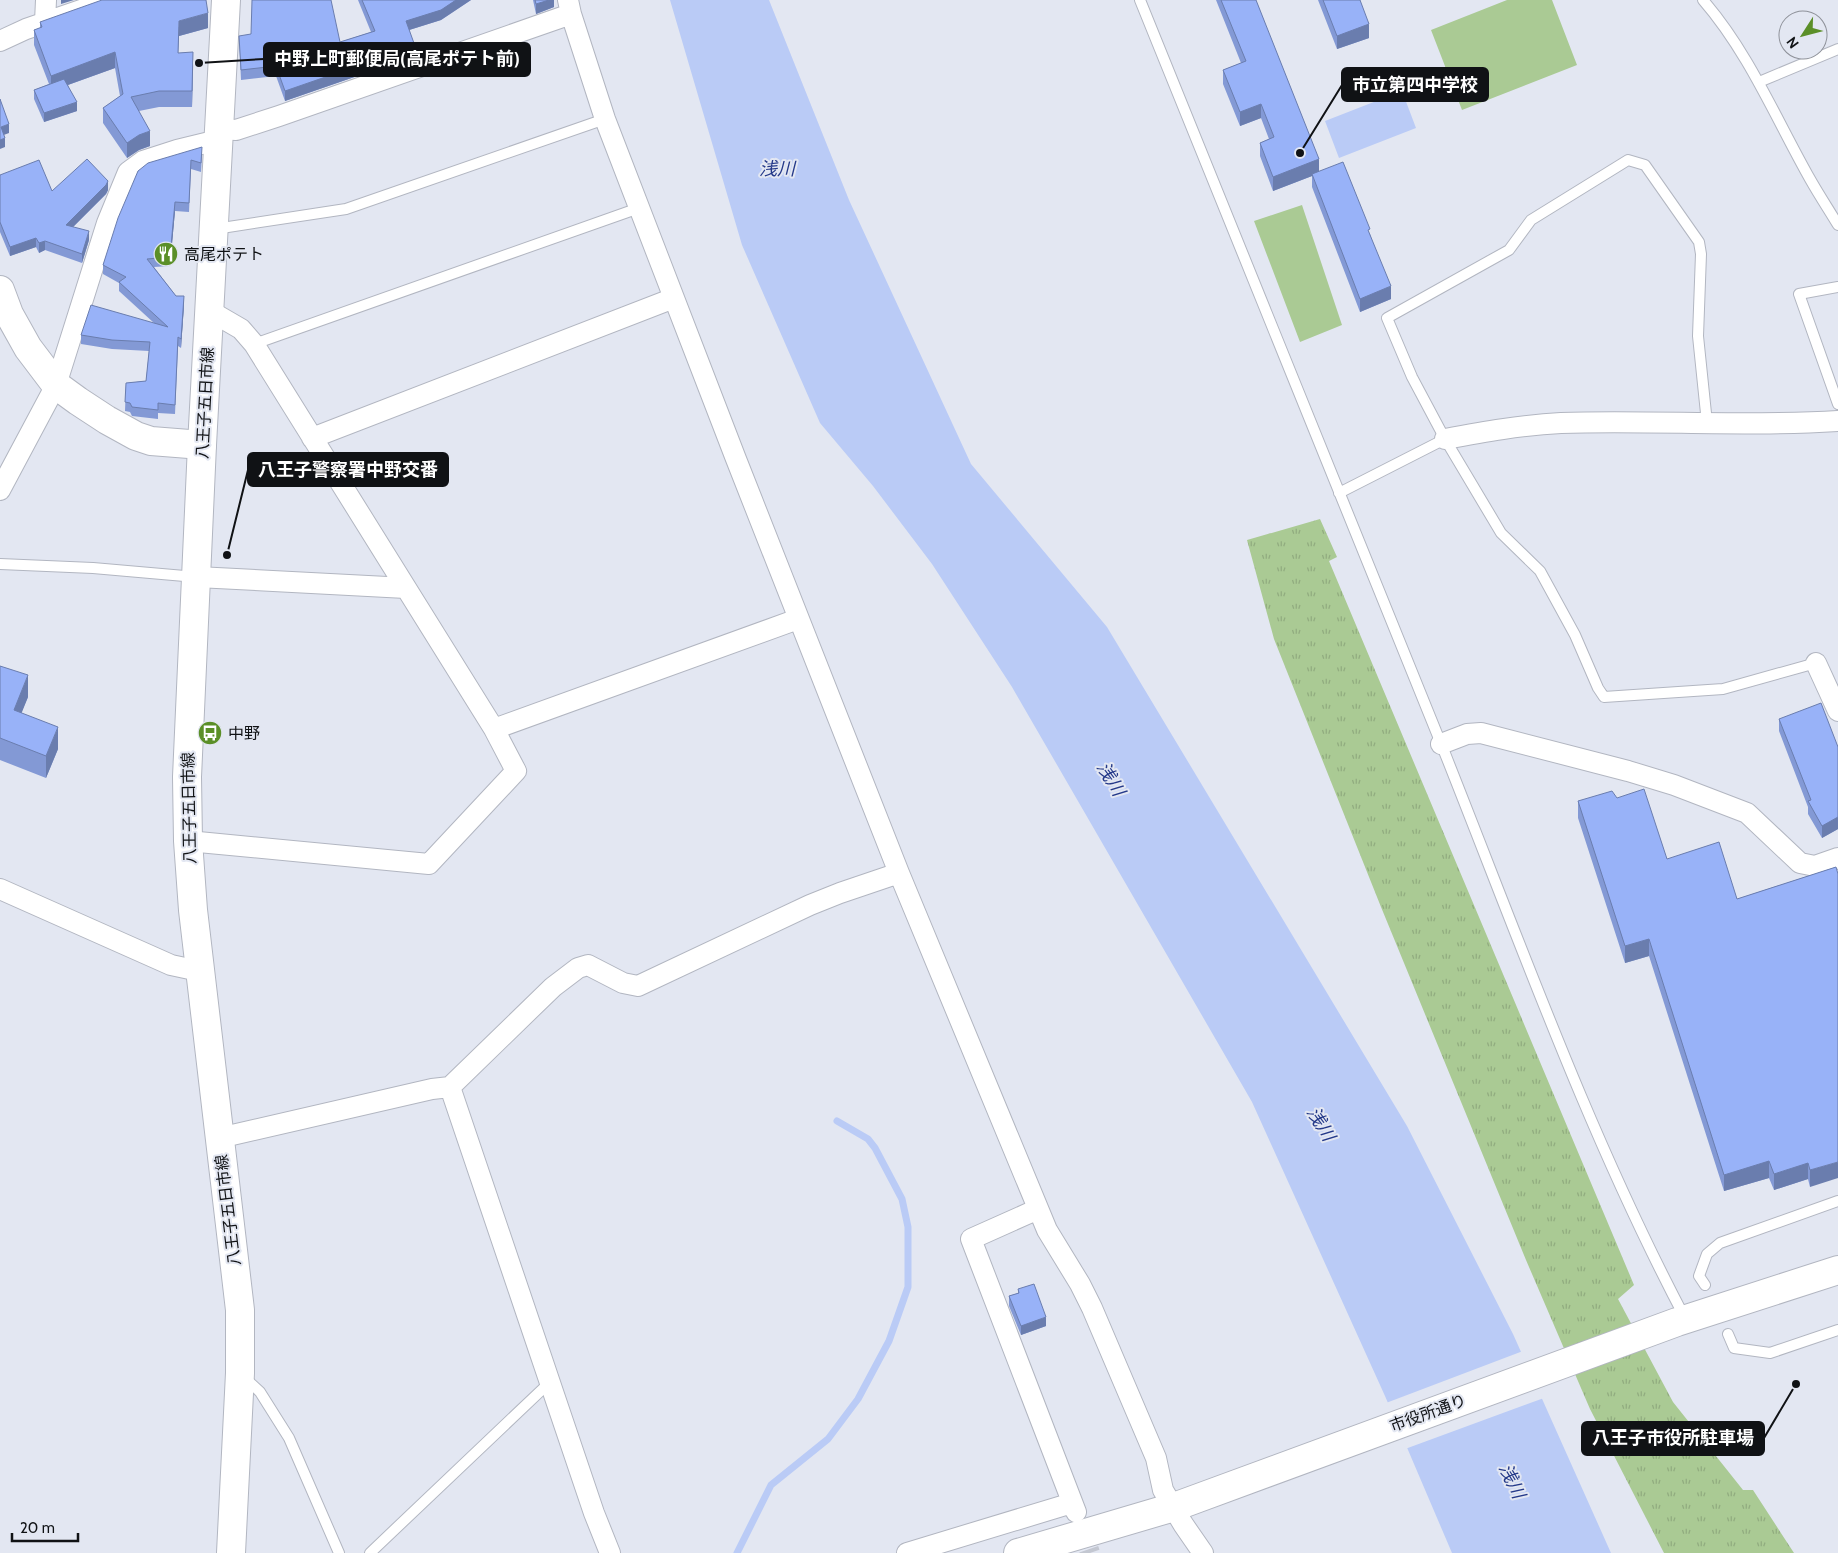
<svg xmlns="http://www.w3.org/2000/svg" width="1838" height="1553" font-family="Cabin,'Noto Sans JP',sans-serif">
<defs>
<pattern id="park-tufts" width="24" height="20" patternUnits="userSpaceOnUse" patternTransform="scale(1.25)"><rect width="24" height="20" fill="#aaca94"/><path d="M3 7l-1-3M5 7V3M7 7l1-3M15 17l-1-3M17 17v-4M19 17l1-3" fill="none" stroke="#91ac7f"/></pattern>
</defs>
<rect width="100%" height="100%" fill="#e3e7f2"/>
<path fill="url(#park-tufts)" d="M 1320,519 L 1337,557 L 1329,561 L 1634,1285 L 1618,1299 L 1673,1402 L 1743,1490 L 1753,1490 L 1794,1553 L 1664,1553 L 1590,1409 L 1526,1260 L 1381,907 L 1274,639 L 1247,540 Z"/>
<path fill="#aaca94" d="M 1507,0 L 1552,0 L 1577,65 L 1462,110 L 1431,30 Z
M 1302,205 L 1342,325 L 1300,342 L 1254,221 Z"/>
<path fill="#bacbf6" d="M 670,0 L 769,0 L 849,200 L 971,464 L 1107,627 L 1407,1126 L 1513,1334 L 1611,1553 L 1452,1553 L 1385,1396 L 1252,1102 L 1012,687 L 932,564 L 873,486 L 820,423 L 742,245 Z
M 1402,91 L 1416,128 L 1339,158 L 1325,121 Z"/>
<path fill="#e3e7f2" d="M 1523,1351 L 1544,1398 L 1405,1449 L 1386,1403 Z"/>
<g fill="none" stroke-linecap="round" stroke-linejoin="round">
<path stroke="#bacbf6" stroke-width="7" d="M 737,1553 L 771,1485 L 828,1439 L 858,1399 L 889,1341 L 908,1287 L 908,1227 L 902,1199 L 875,1148 L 868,1139 L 837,1121"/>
<path stroke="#c3c7d1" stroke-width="20" stroke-dasharray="20 10" stroke-linecap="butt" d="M 1079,1521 L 1090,1553"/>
<g stroke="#b2b6c1" stroke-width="12">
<path id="lane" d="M 1140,0 C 1242,250 1344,500 1444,751 C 1520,942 1589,1136 1685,1318
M 1703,0 C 1749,53 1776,119 1810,179 C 1819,195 1829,210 1838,225
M 1759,82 L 1838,49
M 215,229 L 346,209 L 605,119
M 1838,287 L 1799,294 L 1838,404
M 254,344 L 639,208
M 1707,423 L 1698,336 L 1701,254 L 1699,242 L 1645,165 L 1628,160 L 1531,220 L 1509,250 L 1387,318 L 1412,377 L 1445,439 L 1501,533 L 1540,571 L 1575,635 L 1598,688 L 1604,697 L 1723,689 L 1816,663
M 1339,493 L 1445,439
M 0,564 L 93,568 L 196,577
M 1705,1285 L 1699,1276 L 1707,1254 L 1720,1243 L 1838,1201
M 1728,1334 L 1734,1348 L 1770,1353 L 1838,1330
M 244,1377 L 260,1392 L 289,1438 L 339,1553
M 370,1553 L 550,1382"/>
</g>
<g stroke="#b2b6c1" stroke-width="22">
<path id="street" d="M 568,0 L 571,14 L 605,119 L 736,459 L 899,873 L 1047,1230 L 1080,1284 L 1092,1308 L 1156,1458 L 1163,1490 L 1183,1524 L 1203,1553
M 45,22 L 46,0
M 0,41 L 26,29 L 110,0
M 219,129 L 236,130 L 279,116 L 571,14
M 312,438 L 674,298
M 1445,439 C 1483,432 1522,425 1561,423 C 1653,420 1746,427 1838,421
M 0,490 L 56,385 L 107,223 L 128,172 L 143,161 L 177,150 L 218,140
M 197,577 L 406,588
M 1816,663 L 1838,711
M 494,729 L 798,619
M 1441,744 L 1467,734 L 1481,733 L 1628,771 L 1674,785 L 1747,813 L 1800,863 L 1815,866 L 1838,858
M 188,841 L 429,864 L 516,771 L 494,729 L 254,344 L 241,329 L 210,311
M 0,889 L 171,965 L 199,971
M 450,1087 L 594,1513 L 610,1553
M 219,1138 L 432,1089 L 450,1087 L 553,987 L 578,968 L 588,965 L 623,983 L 638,986 L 810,905 L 840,893 L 899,873
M 1038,1209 L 971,1239 L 1076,1512
M 907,1553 L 1072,1503"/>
</g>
<g stroke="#b2b6c1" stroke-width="30">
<path id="secondary" d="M 0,290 L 9,314 L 28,348 L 56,385 L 78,401 L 107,420 L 136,436 L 151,441 L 202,445
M 1018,1553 L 1174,1507 L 1677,1322 L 1838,1270"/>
</g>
<g stroke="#b2b6c1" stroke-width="30">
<path id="primary" d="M 226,0 L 202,445 L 187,777 L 188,841 L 193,910 L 240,1310 L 240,1373 L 231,1553"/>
</g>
<use href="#lane" stroke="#fff" stroke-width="10"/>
<use href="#street" stroke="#fff" stroke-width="20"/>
<use href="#secondary" stroke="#fff" stroke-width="28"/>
<use href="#primary" stroke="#fff" stroke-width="28"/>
</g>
<path fill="#8399d5" d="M 358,0 L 471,0 L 441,20 L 409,30 L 415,56 L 285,101 L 276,76 L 241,80 L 239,36 L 340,42 L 371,32 Z
M 533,0 L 554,0 L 554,7 L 536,14 Z
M 1216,0 L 1256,0 L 1319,171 L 1370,234 L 1391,299 L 1360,312 L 1312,187 L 1312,176 L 1273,191 L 1260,156 L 1260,143 L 1269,139 L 1261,118 L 1240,126 L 1223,84 L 1223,70 L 1241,63 Z
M 1318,0 L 1360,0 L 1369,38 L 1337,49 Z
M 40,22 L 208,28 L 179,36 L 178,53 L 193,67 L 192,107 L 159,107 L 139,111 L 150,146 L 139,150 L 127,158 L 103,123 L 103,108 L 120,96 L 115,68 L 68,85 L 77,111 L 44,122 L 34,99 L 34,90 L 49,84 L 34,45 L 34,30 L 40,28 Z
M 202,156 L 201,172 L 191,169 L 189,212 L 175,211 L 170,266 L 154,267 L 176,296 L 184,305 L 181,348 L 178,346 L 175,414 L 158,413 L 158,419 L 132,416 L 130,412 L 125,411 L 126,383 L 146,381 L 149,351 L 112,349 L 81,344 L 81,335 L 154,323 L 119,291 L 119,283 L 103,274 L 103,265 L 138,171 Z
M 0,175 L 52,191 L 108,190 L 106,194 L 73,227 L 89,240 L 82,263 L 45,250 L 39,253 L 36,247 L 10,256 L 0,232 Z
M 0,666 L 28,697 L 21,713 L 58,749 L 46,778 L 0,760 Z
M 1779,719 L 1838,747 L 1838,829 L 1822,838 L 1808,814 L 1808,807 L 1779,731 Z
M 1617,798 L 1667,859 L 1737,899 L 1836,867 L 1810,1187 L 1808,1179 L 1774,1190 L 1769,1178 L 1724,1191 L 1649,956 L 1625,963 L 1578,818 L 1578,801 Z
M 1018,1289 L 1046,1326 L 1021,1335 L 1009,1306 L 1009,1296 L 1018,1293 Z"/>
<path fill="#6a7dae" d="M 61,0 L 74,0 L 61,4 Z
M 456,0 L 471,0 L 441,20 L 406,31 L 406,21 Z
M 549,0 L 554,0 L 554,7 L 536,14 L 536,4 Z
M 208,13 L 208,28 L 179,36 L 178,69 L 179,21 Z
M 1369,24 L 1369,38 L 1337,49 L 1337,36 Z
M 415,46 L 415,56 L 285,101 L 285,91 Z
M 115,52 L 115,68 L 51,91 L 51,76 Z
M 193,52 L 193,67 L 192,107 L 192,91 Z
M 77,102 L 77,111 L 44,122 L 44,113 Z
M 1261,104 L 1261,118 L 1240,126 L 1240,112 Z
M 9,124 L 9,133 L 1,136 L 1,127 Z
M 150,131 L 150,146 L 139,150 L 127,158 L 127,143 L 139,135 Z
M 5,138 L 5,147 L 0,149 L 0,140 Z
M 1319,159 L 1319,173 L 1312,174 L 1312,176 L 1273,191 L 1273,177 Z
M 108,181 L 108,190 L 106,194 L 66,234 L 66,225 Z
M 175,202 L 175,211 L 170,266 L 170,257 Z
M 89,231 L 89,240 L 82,263 L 82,254 Z
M 36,238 L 36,247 L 10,256 L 10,247 Z
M 45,241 L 45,250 L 39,253 L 39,243 Z
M 1391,286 L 1391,299 L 1360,312 L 1360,299 Z
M 184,296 L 184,305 L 181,348 L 181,339 Z
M 28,675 L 28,697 L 14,732 L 14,710 Z
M 58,727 L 58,749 L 46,778 L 46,756 Z
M 1838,817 L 1838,829 L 1822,838 L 1822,826 Z
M 1649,939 L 1649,956 L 1625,963 L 1625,946 Z
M 1769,1161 L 1769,1178 L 1724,1191 L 1724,1175 Z
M 1838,1162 L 1838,1178 L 1810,1187 L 1810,1170 Z
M 1808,1163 L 1808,1179 L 1774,1190 L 1774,1174 Z
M 1046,1317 L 1046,1326 L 1021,1335 L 1021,1326 Z"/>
<path fill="#98b2f8" stroke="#6a7dae" d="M 102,0 L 206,0 L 208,13 L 179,21 L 178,53 L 193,52 L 192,91 L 159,91 L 131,97 L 150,131 L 139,135 L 127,143 L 103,108 L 123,94 L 115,52 L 51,76 L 34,30 L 42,27 L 40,22 Z
M 252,0 L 331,0 L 340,42 L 375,31 L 362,0 L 456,0 L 441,10 L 406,21 L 415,46 L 285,91 L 276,66 L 241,70 L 239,36 L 251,34 Z
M 535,0 L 549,0 L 536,4 Z
M 1221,0 L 1256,0 L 1319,159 L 1273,177 L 1260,143 L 1274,137 L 1261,104 L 1240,112 L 1223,70 L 1246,61 Z
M 1323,0 L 1360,0 L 1369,24 L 1337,36 Z
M 64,79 L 77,102 L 44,113 L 34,90 Z
M 0,99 L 9,124 L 1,127 L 5,138 L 0,140 Z
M 202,147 L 201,163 L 191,160 L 189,203 L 175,202 L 170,257 L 147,259 L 176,296 L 184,296 L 181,339 L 178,337 L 175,405 L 158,403 L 158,410 L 132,407 L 130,403 L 125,402 L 126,383 L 146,381 L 150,342 L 112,340 L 81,335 L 91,305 L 168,327 L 119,282 L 126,277 L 103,265 L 118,218 L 138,171 L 148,163 Z
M 87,159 L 108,181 L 106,185 L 66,225 L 89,231 L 82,254 L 45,241 L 39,243 L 36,238 L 10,247 L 0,222 L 0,175 L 39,160 L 52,191 Z
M 1343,162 L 1370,229 L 1368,230 L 1391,286 L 1360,299 L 1312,174 Z
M 0,666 L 28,675 L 14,710 L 58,727 L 46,756 L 0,738 Z
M 1821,703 L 1838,747 L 1838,817 L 1822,826 L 1808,801 L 1811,800 L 1779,719 Z
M 1644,789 L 1667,859 L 1719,842 L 1737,899 L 1836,867 L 1838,874 L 1838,1162 L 1810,1170 L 1808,1163 L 1774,1174 L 1769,1161 L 1724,1175 L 1649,939 L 1625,946 L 1578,801 L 1612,791 L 1617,798 Z
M 1034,1284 L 1046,1317 L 1021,1326 L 1009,1296 L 1019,1293 L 1018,1289 Z"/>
<defs>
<g id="restaurant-disc" transform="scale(1.25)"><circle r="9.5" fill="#5b8f28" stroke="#e3e7f2"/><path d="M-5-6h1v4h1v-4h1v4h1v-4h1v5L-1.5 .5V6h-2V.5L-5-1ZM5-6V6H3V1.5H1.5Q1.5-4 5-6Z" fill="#fff"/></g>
<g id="bus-disc" transform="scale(1.25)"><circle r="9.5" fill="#5b8f28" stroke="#e3e7f2"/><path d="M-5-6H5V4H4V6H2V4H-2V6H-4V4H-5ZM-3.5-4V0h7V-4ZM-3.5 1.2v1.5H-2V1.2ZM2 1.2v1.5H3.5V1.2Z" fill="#fff"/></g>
</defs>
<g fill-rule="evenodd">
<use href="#restaurant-disc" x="166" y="254"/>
<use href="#bus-disc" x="210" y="733"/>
</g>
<g text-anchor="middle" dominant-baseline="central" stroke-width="4" stroke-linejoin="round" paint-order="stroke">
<g font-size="16" fill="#101215" stroke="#e3e7f2" text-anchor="start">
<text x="184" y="254">高尾ポテト</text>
<text x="228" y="733">中野</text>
</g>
<g font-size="16" fill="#101215" stroke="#e3e7f2">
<text transform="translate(205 403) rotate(-87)">八王子五日市線</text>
<text transform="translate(189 808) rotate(-91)">八王子五日市線</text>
<text transform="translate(228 1210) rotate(-97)">八王子五日市線</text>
<text transform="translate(1428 1413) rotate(-20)">市役所通り</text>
</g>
<g font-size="18" font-style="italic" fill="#243989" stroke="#e3e7f2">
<text x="777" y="169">浅川</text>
<text transform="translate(1111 779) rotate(59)">浅川</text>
<text transform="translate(1321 1124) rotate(59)">浅川</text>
<text transform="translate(1512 1481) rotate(64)">浅川</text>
</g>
</g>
<path fill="none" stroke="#101215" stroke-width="2" d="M199 63L264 59M1300 153L1342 85M227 555L248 470M1796 1384L1764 1438"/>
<g fill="#101215" stroke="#e3e7f2" stroke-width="2">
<circle cx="199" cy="63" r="5"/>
<circle cx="1300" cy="153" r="5"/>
<circle cx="227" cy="555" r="5"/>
<circle cx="1796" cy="1384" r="5"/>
</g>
<g fill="#101215" stroke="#101215" stroke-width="2">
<rect x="264" y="43" width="266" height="33" rx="5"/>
<rect x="1342" y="68" width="146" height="33" rx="5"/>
<rect x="248" y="453" width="200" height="33" rx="5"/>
<rect x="1582" y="1422" width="182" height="33" rx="5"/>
</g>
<g font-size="18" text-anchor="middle" font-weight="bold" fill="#fff">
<text x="397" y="65">中野上町郵便局(高尾ポテト前)</text>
<text x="1415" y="91">市立第四中学校</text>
<text x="348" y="476">八王子警察署中野交番</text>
<text x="1673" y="1444">八王子市役所駐車場</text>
</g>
<g transform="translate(1803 35) rotate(234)"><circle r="24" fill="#e3e7f2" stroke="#8f929a"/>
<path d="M0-4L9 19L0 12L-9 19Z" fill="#5b8f28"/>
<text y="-8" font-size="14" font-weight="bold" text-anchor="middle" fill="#101215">N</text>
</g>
<path d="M12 1533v8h66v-8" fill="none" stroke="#101215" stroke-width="2.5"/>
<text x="20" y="1533" font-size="15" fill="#101215" stroke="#e3e7f2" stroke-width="4" paint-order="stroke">20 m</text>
</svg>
